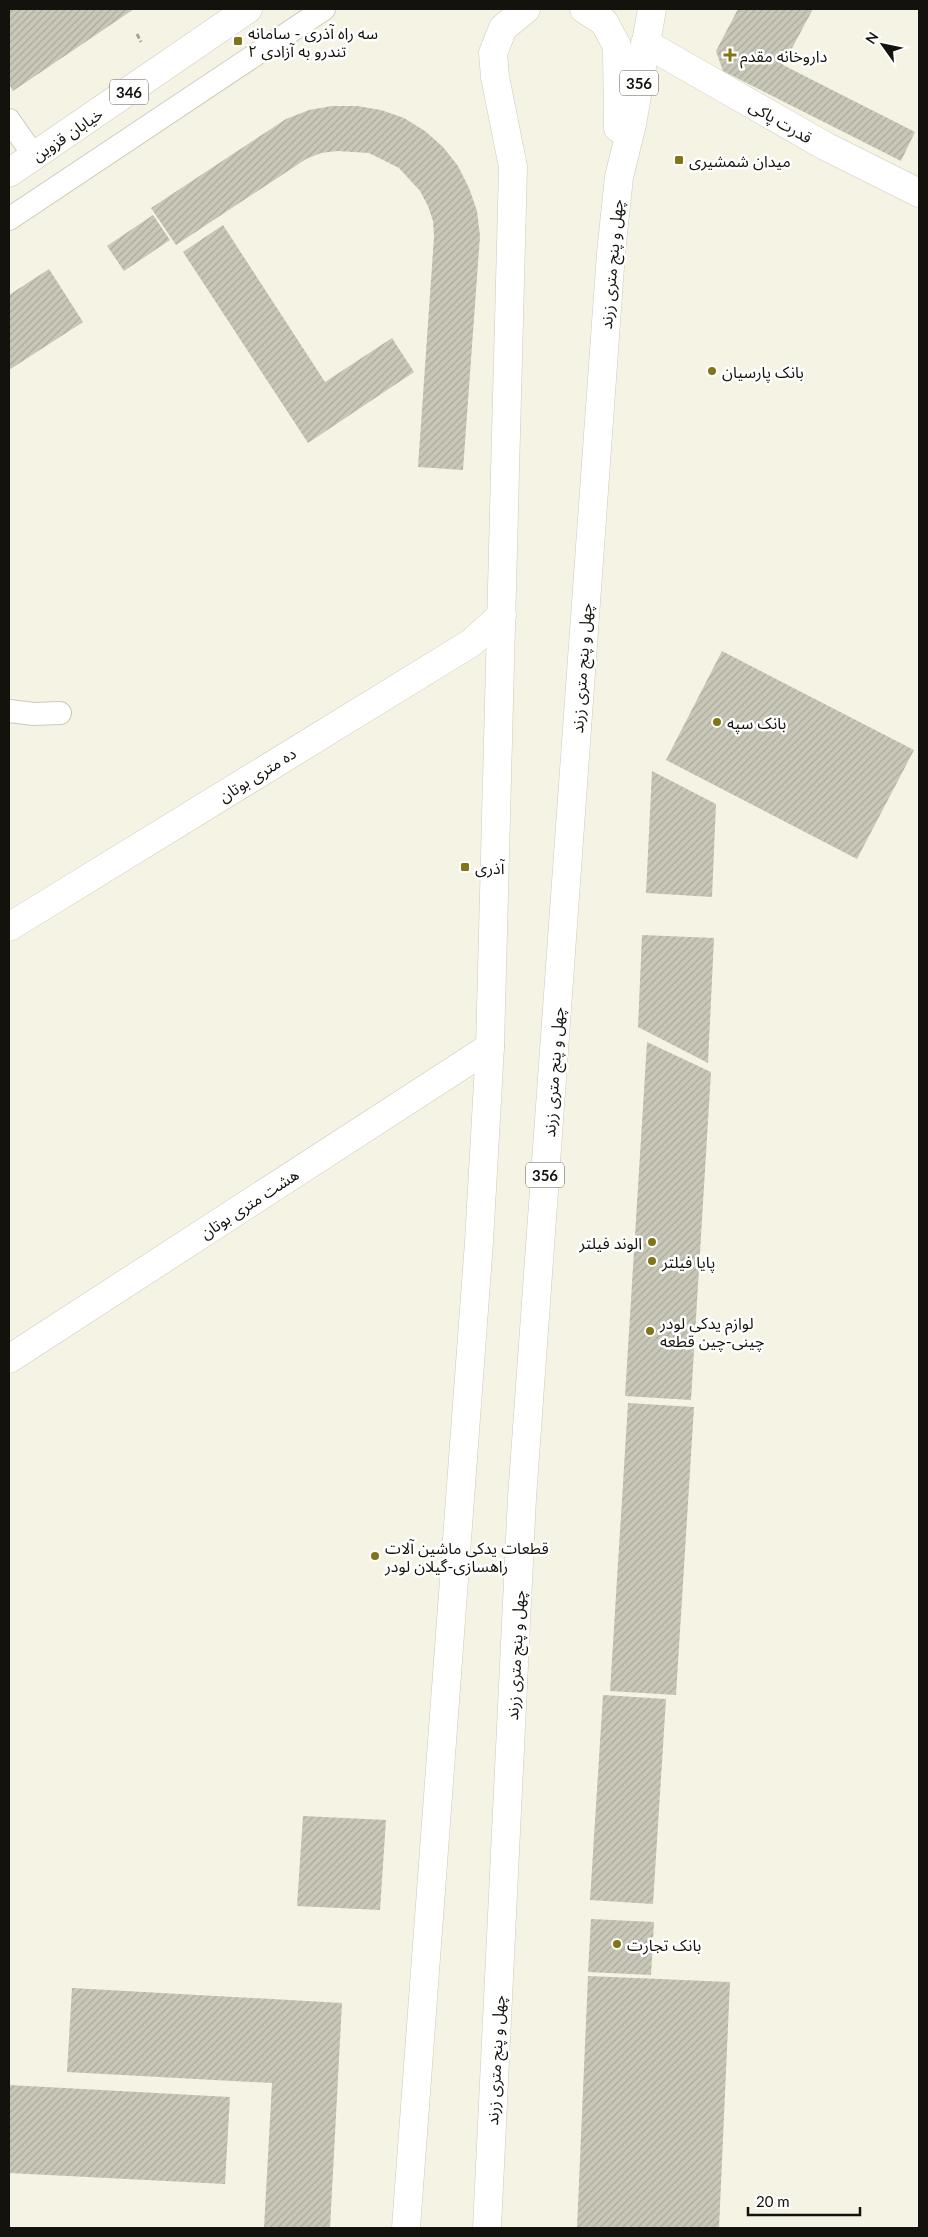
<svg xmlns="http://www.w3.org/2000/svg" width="928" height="2237" font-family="Lato,'Noto Sans Arabic',sans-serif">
<defs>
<pattern id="building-hatch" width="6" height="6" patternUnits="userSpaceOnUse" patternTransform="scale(1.25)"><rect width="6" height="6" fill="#c8c7b8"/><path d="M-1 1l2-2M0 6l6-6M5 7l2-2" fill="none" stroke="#abaa9d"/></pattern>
</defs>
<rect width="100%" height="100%" fill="#f5f4e4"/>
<path fill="url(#building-hatch)" d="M 9,9 L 134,9 L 13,91 L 9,84 Z
M 738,9 L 813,9 L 783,65 L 915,132 L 901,161 L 723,71 L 716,51 Z
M 332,106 L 357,106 L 381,110 L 404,118 L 425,131 L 443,147 L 458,166 L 469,188 L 477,211 L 480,236 L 463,470 L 418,467 L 434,237 L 433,221 L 428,206 L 420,191 L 399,168 L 369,153 L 337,151 L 321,153 L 306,159 L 176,245 L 151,208 L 286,119 L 309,110 Z
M 153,215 L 170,240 L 124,271 L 107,246 Z
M 223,225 L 325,382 L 392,338 L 414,372 L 308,443 L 183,252 Z
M 49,269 L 83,322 L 9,370 L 9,295 Z
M 722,651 L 914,750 L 857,859 L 666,760 Z
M 652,771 L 716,804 L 712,897 L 646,893 Z
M 642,935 L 714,938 L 708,1063 L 638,1027 Z
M 647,1042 L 711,1072 L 691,1400 L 625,1396 Z
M 628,1403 L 694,1407 L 676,1695 L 610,1691 Z
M 603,1695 L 666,1699 L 653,1904 L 590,1900 Z
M 303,1816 L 386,1820 L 380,1910 L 297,1906 Z
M 591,1919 L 654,1922 L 651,1975 L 588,1972 Z
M 588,1976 L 730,1982 L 719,2228 L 577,2228 Z
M 72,1988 L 342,2003 L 330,2228 L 264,2228 L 272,2083 L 67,2072 Z
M 9,2085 L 230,2097 L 225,2184 L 9,2173 Z"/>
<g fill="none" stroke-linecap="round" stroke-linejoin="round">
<g stroke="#cbcabb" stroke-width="24">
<path id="lane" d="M 9,120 L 34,156
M 9,219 L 324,9
M 9,711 L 34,714 L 60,713"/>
</g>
<g stroke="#cbcabb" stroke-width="29">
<path id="street" d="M 9,927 L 471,643 L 502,615
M 9,1359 L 490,1047"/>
</g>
<g stroke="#cbcabb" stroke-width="29">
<path id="secondary" d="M 645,43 L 825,146 L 919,193"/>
</g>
<g stroke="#cbcabb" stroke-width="29">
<path id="primary" d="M 584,9 L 604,22 L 617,46 L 618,128
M 9,173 L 248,9
M 406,2228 L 479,1242 L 490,1047 L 513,167 L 495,77 L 493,53 L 503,28 L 526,9
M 487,2228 L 522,1498 L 611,253 L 619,177 L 632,124 L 652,9"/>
</g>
<path stroke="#a4a397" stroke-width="3" stroke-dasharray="5 2.5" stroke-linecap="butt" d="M 137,34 L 141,42"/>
<use href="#lane" stroke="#fff" stroke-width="22"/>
<use href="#street" stroke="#fff" stroke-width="28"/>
<use href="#secondary" stroke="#fff" stroke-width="28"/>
<use href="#primary" stroke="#fff" stroke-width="28"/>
</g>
<g fill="#817518" stroke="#fff" stroke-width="2">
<rect x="233" y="36" width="10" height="10" rx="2.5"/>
<path d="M727.5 47.5h5v5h5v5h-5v5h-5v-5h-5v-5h5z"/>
<rect x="674" y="155" width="10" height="10" rx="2.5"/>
<circle cx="712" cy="371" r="5"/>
<circle cx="717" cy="722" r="5"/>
<rect x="460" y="862" width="10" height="10" rx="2.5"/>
<circle cx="652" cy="1242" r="5"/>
<circle cx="652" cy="1261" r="5"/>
<circle cx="650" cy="1331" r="5"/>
<circle cx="375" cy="1556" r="5"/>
<circle cx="617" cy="1944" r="5"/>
</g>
<g text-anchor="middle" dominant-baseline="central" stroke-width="5" stroke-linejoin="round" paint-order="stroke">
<g fill="#fff" stroke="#5a5956" stroke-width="1">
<rect x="620" y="70.5" width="38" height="25" rx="4"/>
<rect x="110" y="79.5" width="38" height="25" rx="4"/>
<rect x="526" y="1162.5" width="38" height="25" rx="4"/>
</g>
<g font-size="15" font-weight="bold" fill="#13120d">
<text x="639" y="83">356</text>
<text x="129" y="92">346</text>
<text x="545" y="1175">356</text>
</g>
<g font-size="16" fill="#13120d" stroke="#fff" text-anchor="start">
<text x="248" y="32">سه راه آذری - سامانه<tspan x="248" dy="18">۲ تندرو به آزادی</tspan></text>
<text x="740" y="55">داروخانه مقدم</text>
<text x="689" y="160">میدان شمشیری</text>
<text x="722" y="371">بانک پارسیان</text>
<text x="727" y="722">بانک سپه</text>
<text x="475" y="867">آذری</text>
<text x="642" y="1242" text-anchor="end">الوند فیلتر</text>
<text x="662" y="1261">پایا فیلتر</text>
<text x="660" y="1322">لوازم یدکی لودر<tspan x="660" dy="18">چینی-چین قطعه</tspan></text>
<text x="385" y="1547">قطعات یدکی ماشین آلات<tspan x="385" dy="18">راهسازی-گیلان لودر</tspan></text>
<text x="627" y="1944">بانک تجارت</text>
</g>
<g font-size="16" fill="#13120d" stroke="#fff">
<text transform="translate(781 121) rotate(30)">قدرت پاکی</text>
<text transform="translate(67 134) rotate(-34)">خیابان قزوین</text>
<text transform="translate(611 264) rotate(-85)">چهل و پنج متری زرند</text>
<text transform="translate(581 668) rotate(-86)">چهل و پنج متری زرند</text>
<text transform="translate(257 774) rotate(-32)">ده متری بوتان</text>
<text transform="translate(553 1072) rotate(-86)">چهل و پنج متری زرند</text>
<text transform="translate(249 1203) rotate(-33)">هشت متری بوتان</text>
<text transform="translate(515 1655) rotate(-87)">چهل و پنج متری زرند</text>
<text transform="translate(495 2060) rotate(-87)">چهل و پنج متری زرند</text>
</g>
</g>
<rect width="928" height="2237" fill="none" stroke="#13120d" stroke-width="20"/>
<g transform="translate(883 45) rotate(303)" stroke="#ffffff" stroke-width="4" paint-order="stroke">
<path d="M0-4L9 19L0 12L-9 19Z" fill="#13120d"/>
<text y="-8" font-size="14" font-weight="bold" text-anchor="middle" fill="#13120d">N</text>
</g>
<path d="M748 2207v8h112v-8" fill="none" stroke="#13120d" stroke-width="2.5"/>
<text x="756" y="2207" font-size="15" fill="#13120d" stroke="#ffffff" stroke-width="4" paint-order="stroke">20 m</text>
</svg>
